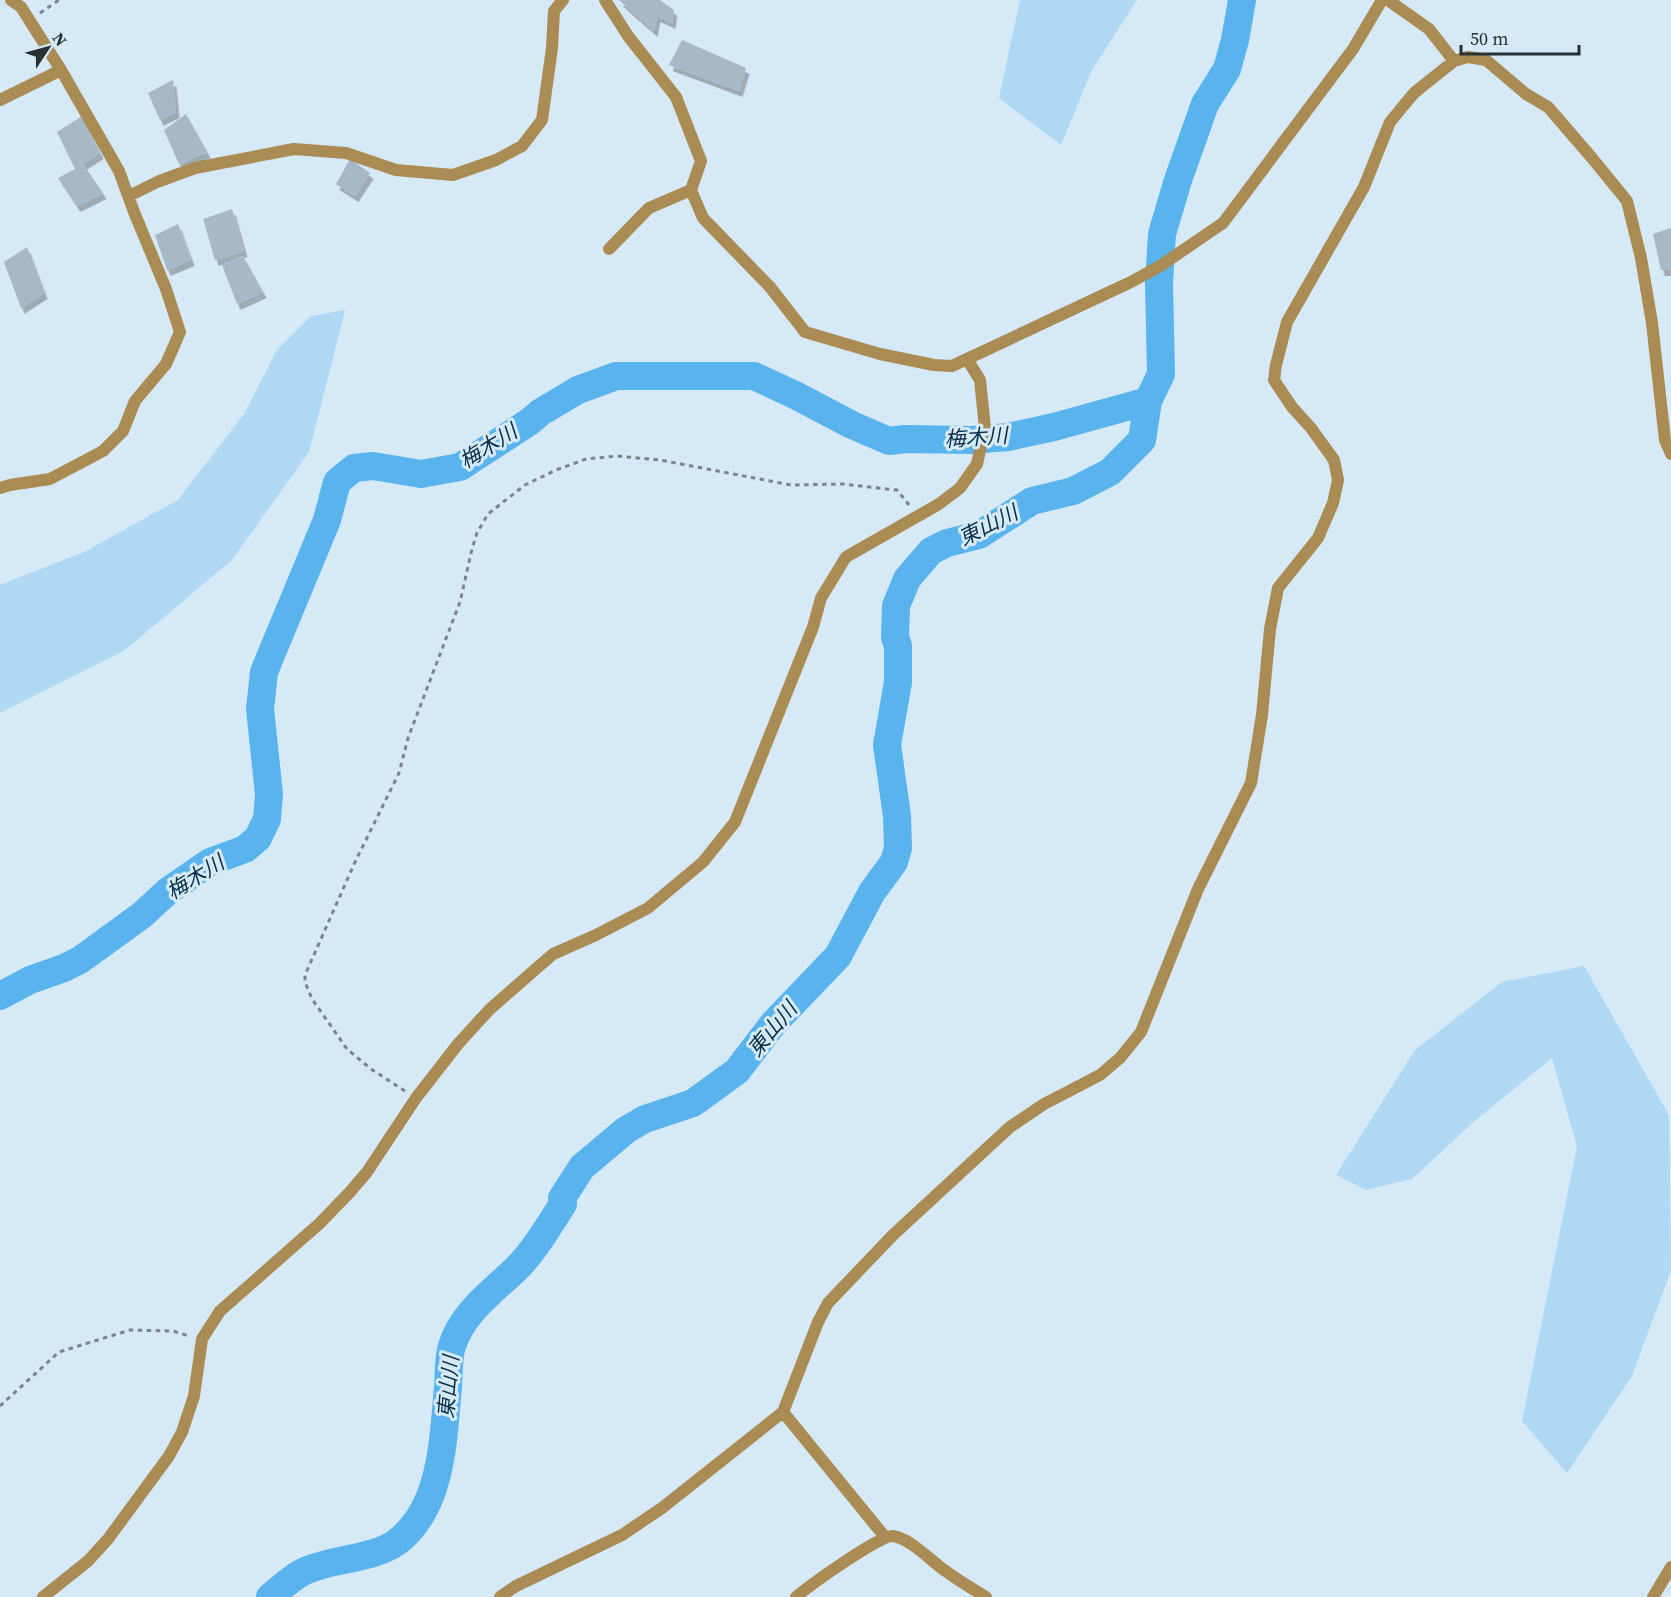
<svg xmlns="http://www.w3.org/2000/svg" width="1671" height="1597" font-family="'Source Serif 4','Noto Sans JP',serif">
<defs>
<filter id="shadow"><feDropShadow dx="3.5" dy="6" stdDeviation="0" flood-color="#0004"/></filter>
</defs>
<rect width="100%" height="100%" fill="#d6e9f6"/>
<path fill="#afd8f5" d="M 1020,0 L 1137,0 L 1092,70 L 1061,145 L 999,98 Z
M 345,310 L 309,452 L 232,560 L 125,650 L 0,713 L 0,585 L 84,552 L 178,500 L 244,414 L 277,350 L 311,316 Z
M 1584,966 L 1669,1115 L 1671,1270 L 1632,1376 L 1567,1473 L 1522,1421 L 1577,1146 L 1552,1058 L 1477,1119 L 1412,1179 L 1366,1190 L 1336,1175 L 1415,1050 L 1502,982 Z"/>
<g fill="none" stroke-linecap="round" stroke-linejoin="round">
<path stroke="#59b4ee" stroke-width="28" d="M 0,996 L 30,980 L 64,968 L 80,960 L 142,915 L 168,891 L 210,862 L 245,849 L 258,838 L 267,819 L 269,794 L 260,709 L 264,672 L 327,520 L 337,482 L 354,468 L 373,466 L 421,474 L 460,467 L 529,422 L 541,412 L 578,390 L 616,376 L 754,376 L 795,395 L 852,425 L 889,441 L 905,439 L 972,440 L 1008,437 L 1054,427 L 1148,401
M 270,1597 C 280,1589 291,1578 303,1572 C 331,1558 372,1560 397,1542 C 443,1507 443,1438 448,1387 C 449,1374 448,1358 452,1346 C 463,1311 494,1291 518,1267 C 536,1249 549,1225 563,1204 L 562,1198 L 582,1167 L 626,1130 L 645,1119 L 693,1103 L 737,1071 L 773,1024 L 838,956 L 872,892 L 894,862 L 898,848 L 897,816 L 887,745 L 898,682 L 898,646 L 895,637 L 896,606 L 907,579 L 931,551 L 947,543 L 979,535 L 1032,501 L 1073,491 L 1110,472 L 1142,440 L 1148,401 L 1161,374 L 1159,283 L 1162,234 L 1178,180 L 1205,104 L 1227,69 L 1235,40 L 1242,0"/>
</g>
<path fill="#a7b9c6" filter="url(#shadow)" d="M 619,0 L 660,0 L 674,10 L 672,23 L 657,16 L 654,31 Z
M 682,40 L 746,68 L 739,91 L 669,65 Z
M 173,80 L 176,112 L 160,120 L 148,93 Z
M 186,114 L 207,152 L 179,164 L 164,130 Z
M 82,116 L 100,153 L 83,164 L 103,193 L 77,206 L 58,178 L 75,169 L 57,132 Z
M 350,159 L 370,173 L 355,196 L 336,184 Z
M 232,209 L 244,251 L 215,260 L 203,219 Z
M 178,224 L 191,260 L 167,270 L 155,235 Z
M 1671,228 L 1671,270 L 1661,270 L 1653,234 Z
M 27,247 L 44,293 L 21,308 L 4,262 Z
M 243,256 L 263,292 L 237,304 L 222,265 Z"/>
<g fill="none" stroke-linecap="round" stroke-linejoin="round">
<path stroke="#78858e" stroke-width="3" stroke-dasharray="4.5 4.5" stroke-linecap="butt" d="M 40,13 L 59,0
M 405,1091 L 371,1069 L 347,1049 L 312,999 L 305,982 L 305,975 L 355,862 L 399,773 L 408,738 L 460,602 L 472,549 L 477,533 L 488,514 L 525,485 L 556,470 L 586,459 L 617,456 L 660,460 L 791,485 L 842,484 L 897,490 L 910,506
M 0,1406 L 59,1352 L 130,1330 L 173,1331 L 189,1336"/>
<path stroke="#aa8b54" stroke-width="12" d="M 605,0 L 628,36 L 676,97 L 701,161 L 691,190 L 703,218 L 770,287 L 805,332 L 880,354 L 934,365 L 952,366 L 1131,282 L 1160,266 L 1223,223 L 1353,49 L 1382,0
M 1388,0 L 1429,29 L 1454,61
M 0,100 L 61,70
M 129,196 L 157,182 L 195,168 L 294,149 L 346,153 L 396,170 L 453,175 L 496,160 L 522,146 L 542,120 L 552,48 L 554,11 L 563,0
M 609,249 L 649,208 L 691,190
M 0,488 L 10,485 L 50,479 L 103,451 L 123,431 L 135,401 L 166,364 L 180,332 L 166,289 L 134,212 L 119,171 L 61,70 L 21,7 L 11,0
M 783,1412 L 885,1537
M 43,1597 L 88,1561 L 108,1539 L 169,1456 L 182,1432 L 194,1396 L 202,1339 L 220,1311 L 319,1224 L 350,1192 L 367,1172 L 416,1098 L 458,1044 L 490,1009 L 553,954 L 596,935 L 648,908 L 703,862 L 735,822 L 813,627 L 821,598 L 846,557 L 939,504 L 960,488 L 977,464 L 985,428 L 980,380 L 967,359
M 500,1597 L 516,1586 L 622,1535 L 662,1508 L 783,1412 L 818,1322 L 828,1303 L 893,1235 L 1010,1127 L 1044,1104 L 1100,1075 L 1120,1058 L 1141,1032 L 1198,889 L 1251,783 L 1262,715 L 1270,629 L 1278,588 L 1318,538 L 1333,503 L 1338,480 L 1334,460 L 1311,428 L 1292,407 L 1274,380 L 1276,365 L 1287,322 L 1364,187 L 1390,122 L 1414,93 L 1454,61 L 1468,57 L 1486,60 L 1526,94 L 1548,107 L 1592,158 L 1627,201 L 1641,258 L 1652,323 L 1665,440 L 1671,454
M 796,1597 C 809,1586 881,1534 893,1536 C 910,1538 932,1562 947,1572 C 959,1581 973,1589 986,1597
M 1653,1597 L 1671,1567"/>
</g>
<g text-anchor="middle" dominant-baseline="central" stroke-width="6" stroke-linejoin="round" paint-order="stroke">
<g font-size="21" font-style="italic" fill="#072f47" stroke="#d6e9f6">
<text transform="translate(976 437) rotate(-4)">梅木川</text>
<text transform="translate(488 446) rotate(-32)">梅木川</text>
<text transform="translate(988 525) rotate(-27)">東山川</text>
<text transform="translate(195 877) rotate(-32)">梅木川</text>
<text transform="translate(772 1029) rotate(-50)">東山川</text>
<text transform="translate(448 1387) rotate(-85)">東山川</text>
</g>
</g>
<g transform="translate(48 48) rotate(54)" stroke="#d6e9f6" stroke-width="4.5" paint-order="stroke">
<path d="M0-4.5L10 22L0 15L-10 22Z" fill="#293035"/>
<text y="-9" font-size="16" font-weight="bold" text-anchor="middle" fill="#293035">N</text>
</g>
<path d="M1461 45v9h118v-9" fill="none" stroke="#293035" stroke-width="3"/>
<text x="1470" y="45" font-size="18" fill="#293035" stroke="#d6e9f6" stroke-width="4.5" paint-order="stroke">50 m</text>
</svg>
